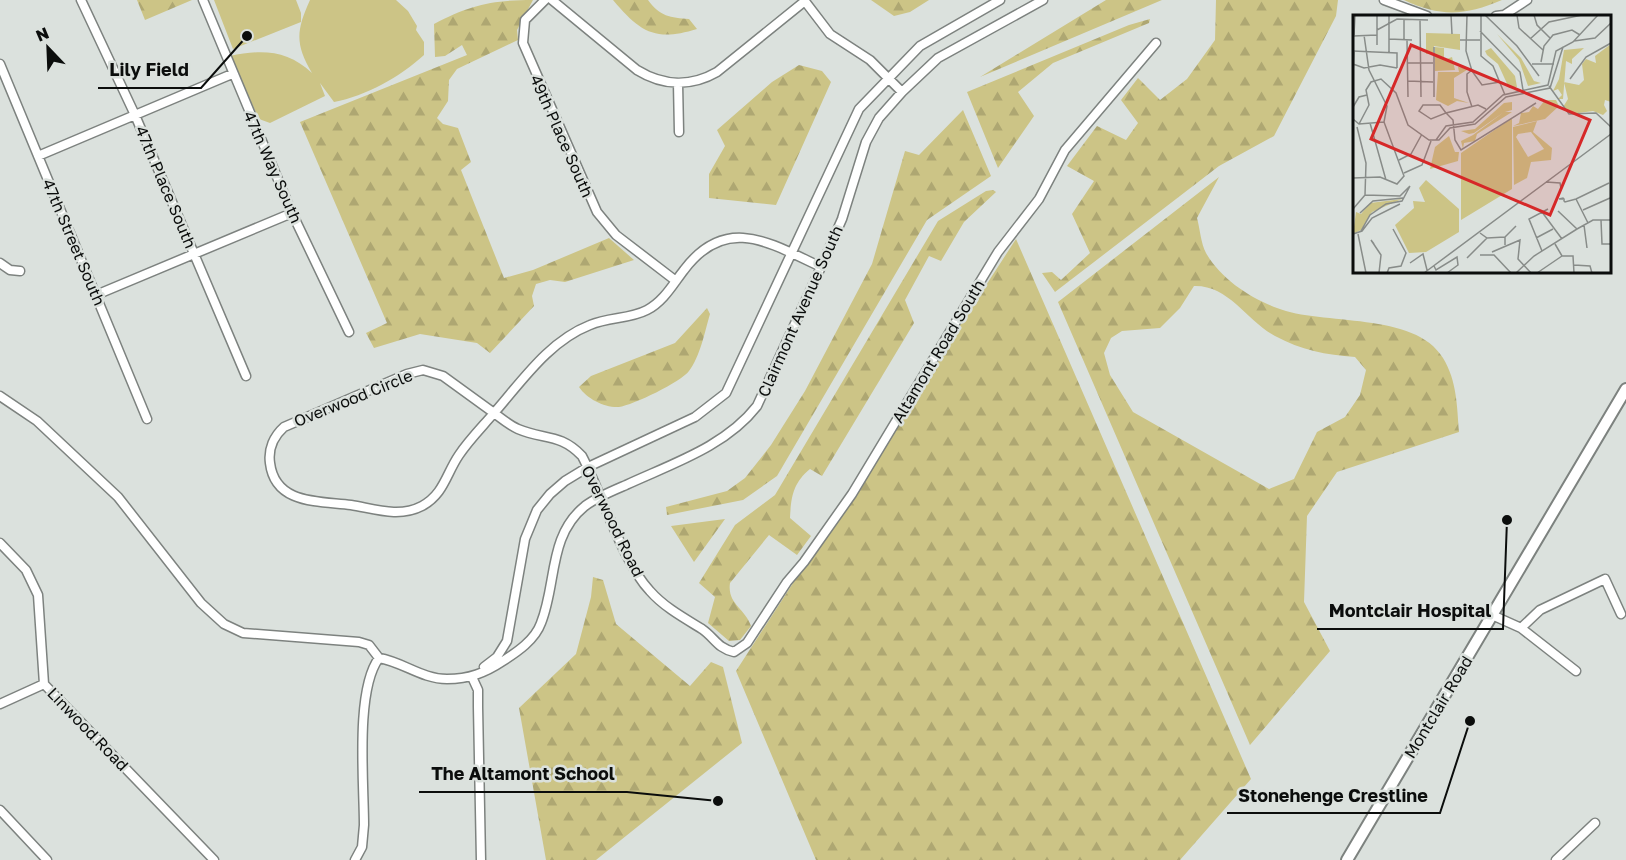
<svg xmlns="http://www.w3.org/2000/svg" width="1626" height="860" font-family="'Golos Text',sans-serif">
<defs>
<pattern id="forest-firs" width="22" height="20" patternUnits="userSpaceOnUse" patternTransform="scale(1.5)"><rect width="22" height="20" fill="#ccc486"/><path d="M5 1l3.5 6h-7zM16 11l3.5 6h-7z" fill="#aea772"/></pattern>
</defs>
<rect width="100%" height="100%" fill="#dbe1dd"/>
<path fill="url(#forest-firs)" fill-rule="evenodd" d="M 137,0 L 192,0 L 145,20 Z
M 533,0 L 517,30 L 518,40 L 457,69 L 449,80 L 448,101 L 437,118 L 443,124 L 458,128 L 471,162 L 461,170 L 504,278 L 533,270 L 609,238 L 634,260 L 565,282 L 550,280 L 536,284 L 532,296 L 534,306 L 490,353 L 477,343 L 420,334 L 374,348 L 366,333 L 387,323 L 300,122 L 467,55 L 462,45 L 445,56 L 435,57 L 434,24 C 470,5 492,0 533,0 Z
M 613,0 L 648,0 C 659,16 671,18 689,19 L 697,29 C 655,42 640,32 613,0 Z
M 871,0 L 929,0 L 910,12 L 894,16 Z
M 1106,0 L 1162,0 L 980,77 Z
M 1216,0 L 1338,0 L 1336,16 L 1274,136 L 1219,166 L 1055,292 L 1042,273 L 1052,272 L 1061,280 L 1090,253 L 1072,214 L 1094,181 L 1067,166 L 1097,126 L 1126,140 L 1138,123 L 1121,100 L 1138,78 L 1160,100 L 1187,79 L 1215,40 Z
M 1404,0 L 1502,0 C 1465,16 1440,17 1404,0 Z
M 1150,19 L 1149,23 L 1053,63 L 1018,92 L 1034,116 L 998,168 L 967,92 L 1129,25 Z
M 799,65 L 822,71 L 831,82 L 776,205 L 709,198 L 709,174 L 725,146 L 717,130 L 772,82 Z
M 963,110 L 991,176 L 927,220 L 777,476 L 743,500 L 667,515 L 666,507 L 727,491 L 745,478 L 771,445 L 805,391 L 872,264 L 905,151 L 919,155 Z
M 1219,177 L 1197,218 C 1200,229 1201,244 1206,253 C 1221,279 1250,298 1277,308 C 1322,326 1415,311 1443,358 C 1457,381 1457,406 1459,432 L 1337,472 L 1307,516 L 1304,602 L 1330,651 L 1250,745 L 1058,302 ZM 1194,286 C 1229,285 1247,321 1275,336 C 1301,350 1326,355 1355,357 L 1366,370 L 1360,395 L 1345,417 L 1317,432 L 1294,479 L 1269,489 L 1133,412 L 1110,375 L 1104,353 L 1111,338 L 1122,331 L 1160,328 L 1180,308 Z
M 993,190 L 996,192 L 964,222 L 941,261 L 929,256 L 905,300 L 914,323 L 822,476 L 810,469 C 793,483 791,497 790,518 L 811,536 L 797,555 L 769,535 L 730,583 C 727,604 745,608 751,626 L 740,640 L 729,641 L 708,623 L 715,597 L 699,583 L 735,525 L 775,495 L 938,221 L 986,191 Z
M 1016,239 L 1251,779 L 1180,860 L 816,860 L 736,671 Z
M 707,308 L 710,314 C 705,331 700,357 689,371 C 681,382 633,405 619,407 C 605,408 587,399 579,387 L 591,376 L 675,343 Z
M 725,519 L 694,562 L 671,526 Z
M 593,577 L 603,580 L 616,624 L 690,686 L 711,662 L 723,667 L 742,743 L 596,860 L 546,860 L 519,708 L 576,654 L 591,597 Z"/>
<path fill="#ccc486" d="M 214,0 L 296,0 L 301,13 L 301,22 L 233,49 Z
M 310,0 L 396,0 L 408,11 L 417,26 L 416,30 L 424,42 L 424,55 C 400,77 366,96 334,102 L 320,83 L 325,96 L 270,123 L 259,119 L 230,56 C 262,49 288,50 312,73 C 295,44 296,31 310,0 Z"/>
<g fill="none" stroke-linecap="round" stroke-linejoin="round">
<g stroke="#7d827f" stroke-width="11">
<path id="minor" d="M 81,0 L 135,115 L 246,376
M 203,0 L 292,213 L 349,332
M 545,0 L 525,20 L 523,43 L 597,212 L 616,235 L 676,281
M 552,0 L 637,70 C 663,86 691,87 717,72 L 805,1
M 804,0 L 830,34 L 870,60 L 902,92
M 1384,0 L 1427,16
M 1496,16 L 1504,15 L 1527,0
M 0,64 L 147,419
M 678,83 L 679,132
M 38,156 L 232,74
M 0,263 L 10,270 L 20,271
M 821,267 C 770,243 726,214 684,270 C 673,284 664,301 647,310 C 630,319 609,317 590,325 C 549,341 522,381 494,413 C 502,419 509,425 518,429 C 544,440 560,433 582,456 C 602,494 623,563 650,591 C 664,607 684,618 702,629 C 715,638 717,648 734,652 L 747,643 L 787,582 L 804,562 L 852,494 L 998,252 L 1039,199 L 1065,150 L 1156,43
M 96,295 L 292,213
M 423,370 L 443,376 L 494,413 C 482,427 469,440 459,455 C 446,474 444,494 422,506 C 399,518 375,509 351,505 C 320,501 275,505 270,463 C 268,449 274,436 284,427 L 407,374 Z
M 0,396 L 37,421 L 118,497 L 201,603 L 224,624 L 243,633 L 359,642 L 369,645 L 379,658 C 403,662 422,679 447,679 C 469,679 485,673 503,661 C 517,652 535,640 541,623 C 557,583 548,536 585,506 C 597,497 612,491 626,485 C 671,464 725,447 757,406 L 821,267 L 842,219 L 866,142 L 879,118 L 902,92 L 938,58 L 1043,0
M 0,543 L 26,570 L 38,595 L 44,684 L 214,860
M 1492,615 L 1521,628 L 1540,610 L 1605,579 L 1621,614
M 1521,628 L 1576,671
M 484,667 L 497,657 L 507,641 L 525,539 L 537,510 L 550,494 L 565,481 L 588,467 L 695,417 L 726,393 L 859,109 L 920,46 L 1000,0
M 472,677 L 478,690 L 478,707 L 481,860
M 0,704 L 44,684
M 0,810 L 47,860
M 355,860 L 362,847 L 364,825 C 364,783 355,690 379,658
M 1556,860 L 1595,823"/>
</g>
<g stroke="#7d827f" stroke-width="14">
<path id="major" d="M 1347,860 L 1626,389"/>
</g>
<use href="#minor" stroke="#fff" stroke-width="8"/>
<use href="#major" stroke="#fff" stroke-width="10"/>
</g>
<g text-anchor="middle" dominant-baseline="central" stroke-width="5" stroke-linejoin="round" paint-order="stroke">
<g font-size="16" fill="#0b0d0c" stroke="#dbe1dd">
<text transform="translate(562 136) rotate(66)">49th Place South</text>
<text transform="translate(273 167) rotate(66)">47th Way South</text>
<text transform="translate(166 187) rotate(67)">47th Place South</text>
<text transform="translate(74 242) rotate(67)">47th Street South</text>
<text transform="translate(800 311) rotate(-66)">Clairmont Avenue South</text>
<text transform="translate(938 351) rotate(-59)">Altamont Road South</text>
<text transform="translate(353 398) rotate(-22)">Overwood Circle</text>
<text transform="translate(613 521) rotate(64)">Overwood Road</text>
<text transform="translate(1438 707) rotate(-59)">Montclair Road</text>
<text transform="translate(88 729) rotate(46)">Linwood Road</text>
</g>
</g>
<g transform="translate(1353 15)">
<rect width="258" height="258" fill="#dbe1dd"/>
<path d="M 73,18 L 107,19 L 107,35 L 81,31 L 80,39 L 73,39 ZM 144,19 L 168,43 L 181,66 L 188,68 L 175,71 L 166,45 ZM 258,29 L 258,87 L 252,85 L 251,90 L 254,96 L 250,100 L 240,96 L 218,99 L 210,92 L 215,84 L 211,67 L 226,70 L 231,65 L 229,49 L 233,44 L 243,48 L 242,41 ZM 138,33 L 162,61 L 164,72 L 156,73 L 145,49 L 134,40 L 132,36 ZM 231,33 L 219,44 L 219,49 L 213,46 L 210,84 L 205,84 L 209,80 L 205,74 L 200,76 L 206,64 L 211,35 ZM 105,52 L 117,53 L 101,63 L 101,83 L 116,88 L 104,86 L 95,91 L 83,85 L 85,57 L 106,57 ZM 192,85 L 203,85 L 206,91 L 192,104 L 160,111 L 166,108 L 168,98 L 176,97 L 180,91 L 185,94 ZM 159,87 L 159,95 L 152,97 L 159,97 L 124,119 L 122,126 L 111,128 L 110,134 L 108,126 L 120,120 L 151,97 L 121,118 L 116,119 L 108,116 L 122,114 L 151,88 ZM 159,103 L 159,174 L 108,205 L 108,138 ZM 184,106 L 180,117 L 199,133 L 198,145 L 178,147 L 174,163 L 161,170 L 160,112 ZM 178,117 L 191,134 L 175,142 L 163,122 L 165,119 ZM 96,121 L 102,137 L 106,137 L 105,146 L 77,154 L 82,132 ZM 73,165 L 106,194 L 106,217 L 73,237 L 56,238 L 42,210 L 61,193 L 60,186 L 72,187 L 66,173 Z" fill="#ccc486" fill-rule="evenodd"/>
<path d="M 49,184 L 19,197 L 8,215 L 0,219 L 3,197 L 8,199 L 17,188 Z" fill="#ccc486"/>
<path d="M 82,32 L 91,33 L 91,45 L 99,42 L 102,55 L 82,56 Z" fill="#ccc486"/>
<path fill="none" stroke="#888c89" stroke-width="1.5" d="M 24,0 L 24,30M 36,0 L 36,37M 98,0 L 99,19M 114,0 L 113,36 L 119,56 L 129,70 L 147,67M 128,0 L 128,41 L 140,51 L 152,80M 132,0 L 164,31 L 186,61M 164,0 L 166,13 L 190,35M 181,0 L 184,10 L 197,23M 67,5 L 68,82M 24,15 L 44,4 L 75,5M 127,16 L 167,57 L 170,75M 1,20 L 2,0M 0,21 L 24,20M 36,24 L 59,25M 177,24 L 196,7 L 229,0M 51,25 L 51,4M 54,25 L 55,82M 107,25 L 127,25M 221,26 L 242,23 L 258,8M 81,32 L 81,82M 0,36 L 44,38 L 44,53M 188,47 L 191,31 L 200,20 L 219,15 L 227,20M 55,48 L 80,48M 0,49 L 11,53 L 27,50 L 44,53M 179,49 L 201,49M 119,55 L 114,59 L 114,77 L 119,92M 0,60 L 1,36M 217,64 L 233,42 L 258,28M 55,66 L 80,67M 196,71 L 216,99 L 243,98 L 258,112M 70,90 L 87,90 L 93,98 L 78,104 L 66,96 ZM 0,92 L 6,82 L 14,80M 133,94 L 125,90 L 93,98 L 100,105 L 102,125 L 108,135 L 183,88M 0,104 L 6,109 L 31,107M 17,108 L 33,165M 6,109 L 16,90 L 13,75 L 18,67 L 28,64 L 43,78 L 55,110 L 76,125 L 86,125 L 97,113 L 122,109 L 153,82 L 197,73 L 210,32M 4,112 L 13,148 L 12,180M 83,125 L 93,111 L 120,107 L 150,80 L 195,70 L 203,36 L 220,27 L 245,0M 46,145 L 58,139 L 69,119M 51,158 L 69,150 L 78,126M 0,163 L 27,162 L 44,169 L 51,161 L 31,107 L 34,91 L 16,55 L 11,20M 193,167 L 207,168 L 208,173M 210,184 L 206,184 L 210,183 L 211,184 L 211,186 L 212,187 L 223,184 L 256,168M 223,184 L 235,208M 0,194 L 12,180 L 47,181 L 57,171M 230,195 L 257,183M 205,196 L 224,214M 189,197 L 209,224M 7,198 L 20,186 L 50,183M 248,205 L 249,229 L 258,229M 231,210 L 234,233M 8,216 L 17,200 L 33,189 L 49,186 L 57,171M 127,218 L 134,223 L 152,222M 0,219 L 9,216 L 19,203 L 47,189M 5,219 L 13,258M 183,223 L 200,214M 21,229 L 18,225 L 28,240 L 26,258M 202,229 L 209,241 L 220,241 L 221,258M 152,230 L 152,222 L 163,211M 189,236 L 176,204 L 195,194M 139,237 L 167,225 L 165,244 L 178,258M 127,240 L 141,240 L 158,258M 114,243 L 134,223M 57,248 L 70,239 L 74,255M 221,250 L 237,251 L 239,258M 81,251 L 83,255 L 104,242 L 105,250 L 94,258M 34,258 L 36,253 L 48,251 L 53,238 L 40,214M 71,258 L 258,119M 163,258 L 181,241 L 224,214 L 240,205 L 258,205 L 258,199M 184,258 L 209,241"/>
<path fill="#d62828" fill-opacity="0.15" stroke="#d62828" stroke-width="3" d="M 58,30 L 237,105 L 197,200 L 18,124 Z"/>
<rect width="258" height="258" fill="none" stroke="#0b0d0c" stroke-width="3"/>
</g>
<path fill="none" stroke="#0b0d0c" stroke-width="2" d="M247 36L201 88H98M1507 520L1503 629H1317M718 801L627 792H419M1470 721L1440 813H1227"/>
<g fill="#0b0d0c" stroke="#dbe1dd" stroke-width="2">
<circle cx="247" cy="36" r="6"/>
<circle cx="1507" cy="520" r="6"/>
<circle cx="718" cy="801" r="6"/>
<circle cx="1470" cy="721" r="6"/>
</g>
<g font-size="18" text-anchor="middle" font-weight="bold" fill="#0b0d0c" stroke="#dbe1dd" stroke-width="5" stroke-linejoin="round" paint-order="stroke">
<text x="149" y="76">Lily Field</text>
<text x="1410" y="617">Montclair Hospital</text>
<text x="523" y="780">The Altamont School</text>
<text x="1333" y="802">Stonehenge Crestline</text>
</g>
<g transform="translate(48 48) rotate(337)" stroke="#dbe1dd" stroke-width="4.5" paint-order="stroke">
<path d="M0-4.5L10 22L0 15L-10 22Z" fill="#0b0d0c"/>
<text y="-9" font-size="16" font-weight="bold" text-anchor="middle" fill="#0b0d0c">N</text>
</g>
</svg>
